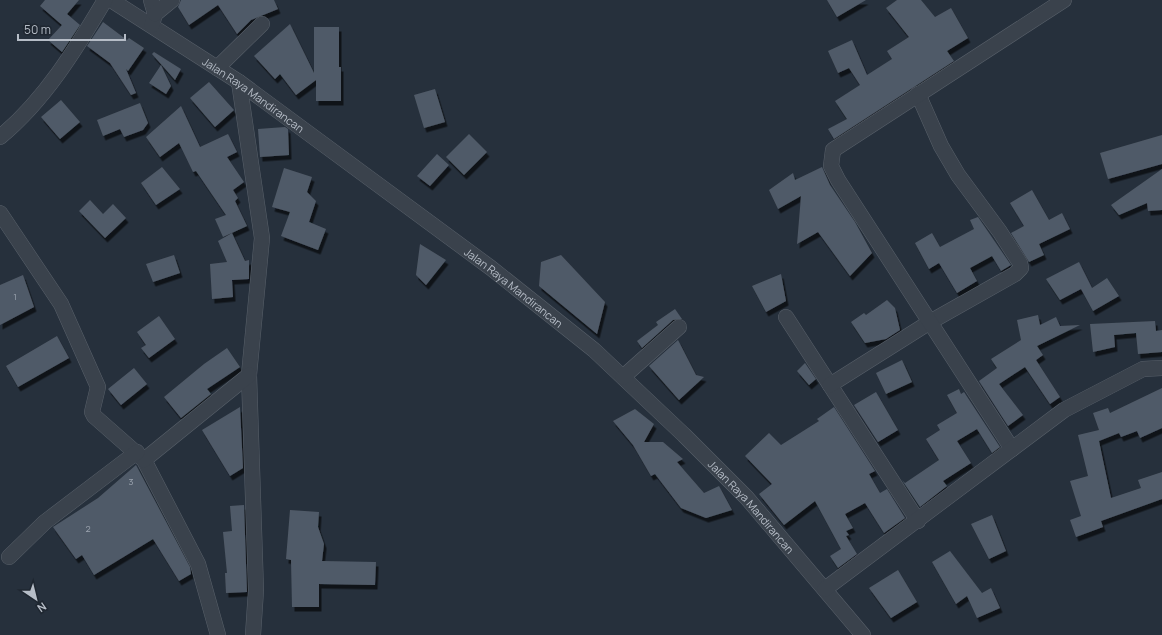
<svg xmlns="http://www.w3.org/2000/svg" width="1162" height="635" font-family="Manrope,sans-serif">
<defs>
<filter id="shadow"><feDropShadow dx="2.5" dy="4.5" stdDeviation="0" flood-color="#0009"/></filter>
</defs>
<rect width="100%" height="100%" fill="#26303c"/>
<path fill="#505a67" filter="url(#shadow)" d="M 45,0 L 79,0 L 67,14 L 80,25 L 62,52 L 48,40 L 62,25 L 40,6 Z
M 181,0 L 274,0 L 278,9 L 251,20 L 237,34 L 218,5 L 189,25 L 178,7 Z
M 827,0 L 866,0 L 837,17 Z
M 897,0 L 921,0 L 935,17 L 951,8 L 968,38 L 947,51 L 954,61 L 834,139 L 828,129 L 847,119 L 835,101 L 860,85 L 849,68 L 838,73 L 828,51 L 852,40 L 867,75 L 892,59 L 887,51 L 909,37 L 886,8 Z
M 103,22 L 127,40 L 129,38 L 144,48 L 128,71 L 126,69 L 136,93 L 131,95 L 110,63 L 87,46 Z
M 290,24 L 314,73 L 314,27 L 339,27 L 339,67 L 341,67 L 341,101 L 316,101 L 316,80 L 296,95 L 280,74 L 275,79 L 254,56 Z
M 154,52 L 181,69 L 175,80 L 152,54 Z
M 161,65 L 171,86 L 166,94 L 149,83 Z
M 209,82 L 234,110 L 215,127 L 190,98 Z
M 435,89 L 445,122 L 424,128 L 414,95 Z
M 61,100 L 80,122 L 60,139 L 41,117 Z
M 140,103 L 148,123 L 143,130 L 124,137 L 120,129 L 103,136 L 97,120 Z
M 181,106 L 200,147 L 228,134 L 237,152 L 227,157 L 244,182 L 233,190 L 238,198 L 235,201 L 247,226 L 223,237 L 215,219 L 226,215 L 196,171 L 193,172 L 179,143 L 160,157 L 146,137 Z
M 285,127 L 288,129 L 289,155 L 260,157 L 258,129 Z
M 469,134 L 487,152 L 464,175 L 446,157 Z
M 1162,135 L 1162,164 L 1108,179 L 1100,153 Z
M 437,154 L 449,165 L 430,186 L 417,176 Z
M 162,167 L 180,189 L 156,205 L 141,183 Z
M 822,167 L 830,185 L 855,222 L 872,253 L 850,276 L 818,232 L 797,244 L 801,196 L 778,209 L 769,190 L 793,173 L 795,180 Z
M 284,168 L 312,177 L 307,192 L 316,201 L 309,222 L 326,229 L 318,250 L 281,236 L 290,212 L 272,207 Z
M 1162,169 L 1162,210 L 1148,211 L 1147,203 L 1119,215 L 1111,205 Z
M 1032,190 L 1049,220 L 1062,213 L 1070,229 L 1039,244 L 1044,255 L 1029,262 L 1011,233 L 1024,226 L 1010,203 Z
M 90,200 L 103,214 L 113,204 L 126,218 L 105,238 L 79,211 Z
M 978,217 L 1011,265 L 1001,271 L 992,256 L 970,268 L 977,281 L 957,293 L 939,263 L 929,269 L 915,243 L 932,233 L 940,247 L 974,229 L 970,220 Z
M 232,233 L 245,261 L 249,260 L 249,279 L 232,280 L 233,297 L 212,299 L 210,264 L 227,262 L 218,241 Z
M 420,244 L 446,260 L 426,285 L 416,275 Z
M 174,255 L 180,273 L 153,282 L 146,264 Z
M 561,255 L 605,302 L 597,334 L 539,286 L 541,262 Z
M 1079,262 L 1092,288 L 1107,278 L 1119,296 L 1093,311 L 1081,289 L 1060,300 L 1046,279 Z
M 781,274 L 786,301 L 766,312 L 752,286 Z
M 23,275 L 34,307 L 0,325 L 0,285 Z
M 887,300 L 895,308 L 900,330 L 886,339 L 865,343 L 851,322 L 864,313 L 866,315 Z
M 675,309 L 682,319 L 673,320 L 642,348 L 637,341 L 658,325 L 656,322 Z
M 1038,315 L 1040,325 L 1056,317 L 1060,326 L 1080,325 L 1037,346 L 1043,355 L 1036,360 L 1060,397 L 1050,404 L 1025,367 L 999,384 L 1023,415 L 1008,426 L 979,381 L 997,368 L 991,359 L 1021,340 L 1017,320 Z
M 159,316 L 175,339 L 149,358 L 141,348 L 146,345 L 137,332 Z
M 1155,321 L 1156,331 L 1162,330 L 1162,352 L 1138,354 L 1136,333 L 1114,335 L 1115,347 L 1093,352 L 1090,324 Z
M 57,336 L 69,358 L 18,387 L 6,366 Z
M 678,340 L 696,375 L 704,377 L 679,400 L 649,366 Z
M 227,348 L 240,367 L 207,389 L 211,394 L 181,418 L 164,397 L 204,364 Z
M 902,360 L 912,382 L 886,394 L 876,373 Z
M 805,363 L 816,379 L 809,385 L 797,371 Z
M 134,368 L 147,384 L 121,405 L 108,389 Z
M 1162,388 L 1162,428 L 1140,438 L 1137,431 L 1121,437 L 1119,433 L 1099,441 L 1111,498 L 1141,488 L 1138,480 L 1162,472 L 1162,499 L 1101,521 L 1103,527 L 1076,537 L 1070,520 L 1081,516 L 1070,481 L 1088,476 L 1078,435 L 1099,430 L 1093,413 L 1108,408 L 1110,413 Z
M 959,389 L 961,394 L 964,392 L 1000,447 L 992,453 L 977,429 L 957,441 L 971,463 L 943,481 L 947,486 L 920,507 L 902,480 L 905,483 L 939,460 L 926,439 L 940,430 L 937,425 L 957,413 L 947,395 Z
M 876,392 L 898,430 L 878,442 L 854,405 Z
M 240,407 L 243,468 L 230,476 L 202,430 Z
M 834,407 L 875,471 L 869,474 L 880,493 L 887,489 L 905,518 L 884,533 L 865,503 L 845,514 L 853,528 L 846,531 L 849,535 L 846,536 L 857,554 L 838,568 L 830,556 L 841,549 L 815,501 L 784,525 L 759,494 L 772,484 L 745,456 L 769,433 L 781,445 L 819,421 L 817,419 Z
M 635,409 L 654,424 L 644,442 L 663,442 L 683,459 L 677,462 L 704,493 L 719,486 L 732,510 L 706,518 L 681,508 L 655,474 L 651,476 L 633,445 L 613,421 Z
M 136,465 L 190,567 L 191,574 L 179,581 L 153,539 L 94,575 L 82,555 L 76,559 L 53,527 L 98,498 Z
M 244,505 L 247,592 L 226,593 L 225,573 L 227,573 L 223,532 L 232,531 L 230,506 Z
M 290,510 L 319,512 L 318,527 L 324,544 L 322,561 L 376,562 L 375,585 L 319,584 L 319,607 L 292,607 L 291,560 L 286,559 Z
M 992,515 L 1006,551 L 989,559 L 971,524 Z
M 950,551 L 982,593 L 991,588 L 1000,608 L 977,618 L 967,596 L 956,604 L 932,562 Z
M 898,570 L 917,602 L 891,618 L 869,588 Z"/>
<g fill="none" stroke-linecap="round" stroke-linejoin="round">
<g stroke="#58606a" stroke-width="16">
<g id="minor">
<path id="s1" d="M 111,0 L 239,82 L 491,268 L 594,350 L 684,435 L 747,498 L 863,635"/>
<path d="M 151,0 L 155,14 L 152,25"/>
<path d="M 155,14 L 172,0"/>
<path d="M 217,68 L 262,24"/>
<path d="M 239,82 L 262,238 L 249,375 L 256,590 L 253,635"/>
<path d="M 0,137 C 44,101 76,49 105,0"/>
<path d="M 0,213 L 61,304 L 98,387 L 92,412 L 94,416 L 144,460 L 198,564 L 218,635"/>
<path d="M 786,317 L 918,521"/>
<path d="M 623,377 L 679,327"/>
<path d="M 830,385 L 930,322 L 1015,274 L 1021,268 L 1020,263 L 1000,232 L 958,175 L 941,146 L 918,94"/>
<path d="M 1012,449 L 838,180 L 831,166 L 833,150 L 1064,0"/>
<path d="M 144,460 L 249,375"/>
<path d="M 9,557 L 45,522 L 137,452"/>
<path d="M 825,589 L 1064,410 L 1143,369 L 1162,368"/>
</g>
</g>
<use href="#minor" stroke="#3a424c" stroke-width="15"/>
</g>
<g text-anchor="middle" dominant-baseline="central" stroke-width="3" stroke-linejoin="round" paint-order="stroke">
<g font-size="9" fill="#9ca4af">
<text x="15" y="296">1</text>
<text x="131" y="481">3</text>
<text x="88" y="528">2</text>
</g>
<g font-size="11" fill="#b6bdc7" stroke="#1f2731">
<text stroke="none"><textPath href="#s1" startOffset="171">Jalan Raya Mandirancan</textPath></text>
<text stroke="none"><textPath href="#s1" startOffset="495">Jalan Raya Mandirancan</textPath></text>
<text stroke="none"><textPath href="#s1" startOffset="819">Jalan Raya Mandirancan</textPath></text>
</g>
</g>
<g transform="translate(36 599) rotate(145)" stroke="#1f2731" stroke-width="3" paint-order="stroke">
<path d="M0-3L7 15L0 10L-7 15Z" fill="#b6bdc7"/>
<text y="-6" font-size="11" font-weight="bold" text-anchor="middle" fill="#b6bdc7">N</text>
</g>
<path d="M18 34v6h107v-6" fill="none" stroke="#b6bdc7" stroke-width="2"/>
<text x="24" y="34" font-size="12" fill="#b6bdc7" stroke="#1f2731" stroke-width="3" paint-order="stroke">50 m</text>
</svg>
